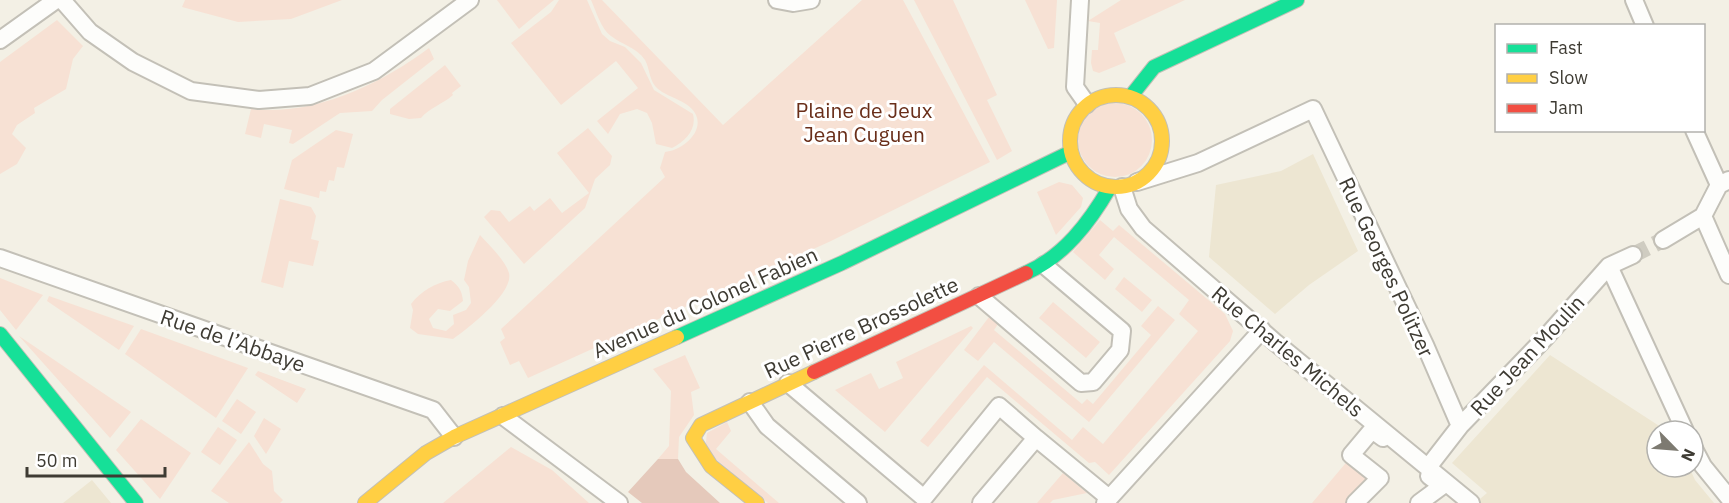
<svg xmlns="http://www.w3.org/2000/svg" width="1729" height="503" font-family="'IBM Plex Sans',sans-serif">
<rect width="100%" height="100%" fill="#f3f0e5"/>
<path fill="#ede6d2" d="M 1313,154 L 1358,251 L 1309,285 L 1275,314 L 1209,257 L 1216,185 L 1281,171 Z
M 1550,355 L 1667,431 L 1657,431 L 1657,467 L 1689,467 L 1695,480 L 1714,503 L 1475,503 L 1487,493 L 1452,463 Z
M 92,480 L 111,503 L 63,503 Z"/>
<path fill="#f7e1d4" d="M 185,0 L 342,0 L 291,19 L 238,22 L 182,7 Z
M 497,0 L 554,0 L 519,29 Z
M 559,0 L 587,0 L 602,34 L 610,41 L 625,47 L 641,63 L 654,90 L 693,114 C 697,130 685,141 672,148 L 656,144 L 652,123 L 647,113 L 637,109 L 620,114 L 608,134 L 597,121 L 638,88 L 616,61 L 561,105 L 511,43 L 551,12 Z
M 591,0 L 602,0 L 723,125 L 862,0 L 903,0 L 990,162 L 831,241 L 528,378 L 519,361 L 510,365 L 500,342 L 505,338 L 501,329 L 665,177 L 660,168 L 665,152 C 681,151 704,133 696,115 C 690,101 669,98 658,89 C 649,82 650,69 645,60 C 636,47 622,45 611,36 C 601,29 596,11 591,0 Z
M 914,0 L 953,0 L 997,95 L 987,100 L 1012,151 L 997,160 Z
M 1025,0 L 1057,0 L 1054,48 L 1048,49 Z
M 1121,0 L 1185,0 L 1114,33 L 1126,62 L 1099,73 L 1093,71 L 1091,63 L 1092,50 L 1098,50 L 1100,23 L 1088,21 Z
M 57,20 L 83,46 L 73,59 L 66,89 L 34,108 L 35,113 L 17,125 L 12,134 L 26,148 L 17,164 L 0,174 L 0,62 Z
M 429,48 L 434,59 L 382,100 L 372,111 L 340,113 L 293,144 L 289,143 L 292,130 L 264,124 L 261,138 L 245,134 L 251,109 C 315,116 379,85 429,48 Z
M 445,65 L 461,86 L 452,93 L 453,95 C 443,104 429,108 421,118 L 409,119 L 390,114 L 390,109 Z
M1078 140a37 37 0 1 1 74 0a37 37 0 1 1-74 0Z
M 588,128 L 612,156 L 610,165 L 595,179 L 585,208 L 524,264 L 484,217 L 491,210 L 500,211 L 509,222 L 530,206 L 534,211 L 550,198 L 562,213 L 589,193 L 557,153 Z
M 336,130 L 353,134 L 344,168 L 337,167 L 334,181 L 329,180 L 326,192 L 320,191 L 319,198 L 284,189 L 292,160 Z
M 1059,182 L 1072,185 L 1083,198 L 1081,207 L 1056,235 L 1037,192 Z
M 280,199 L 311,207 L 316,216 L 311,239 L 319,241 L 313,266 L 289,261 L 283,288 L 261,282 Z
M 1100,220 L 1113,231 L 1119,225 L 1225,314 L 1233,331 L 1230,341 L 1109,475 L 1095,462 L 1089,463 L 987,377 L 928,447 L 920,441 L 984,365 L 1072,440 L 1083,427 L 1103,444 L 1198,331 L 1179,314 L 1189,300 L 1114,237 L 1099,255 L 1114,269 L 1105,280 L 1073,252 Z
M 480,235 C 489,245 505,260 509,273 C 514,293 468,328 453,339 L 418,334 L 410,328 L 413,310 L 411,304 C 421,291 435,283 451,280 C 459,286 462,291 463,301 L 450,311 L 438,309 L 429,319 L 433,328 L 446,331 L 454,324 L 453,315 L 466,310 L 471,303 L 469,287 L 464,280 L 468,261 Z
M 1124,277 L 1152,300 L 1142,312 L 1115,289 Z
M 0,278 L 43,295 L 16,330 L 0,310 Z
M 49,296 L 134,326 L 119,350 L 47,301 Z
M 1053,302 L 1100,342 L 1086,358 L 1039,318 Z
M 1158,306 L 1175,320 L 1089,422 L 994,342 L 978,361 L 964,350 L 989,317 L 998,324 L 994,330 L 1082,404 L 1087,399 L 1093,404 L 1151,335 L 1141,326 Z
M 971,326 L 973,328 L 885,432 L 835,390 L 871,373 L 879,389 L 903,378 L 896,362 Z
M 141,329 L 248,368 L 216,418 L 125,354 Z
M 19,336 L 131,412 L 110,438 Z
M 685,355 L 700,388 L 691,392 L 694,415 L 679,437 L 678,459 L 658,459 L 669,446 L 671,391 L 653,369 Z
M 258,371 L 306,389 L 297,403 L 255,375 Z
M 237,399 L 256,412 L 241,434 L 222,421 Z
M 264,418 L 281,429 L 266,454 L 254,436 Z
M 141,419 L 191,453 L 160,499 L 116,450 Z
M 727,422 L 731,431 L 716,449 L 779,503 L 768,503 L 705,450 L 707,433 Z
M 218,427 L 237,440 L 220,465 L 201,452 Z
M 249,442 L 263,464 L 272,471 L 274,491 L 283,500 L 280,503 L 229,503 L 211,491 Z
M 511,447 L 552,470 L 589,503 L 443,503 Z
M 1350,458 L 1376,479 L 1353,503 L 1312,503 Z
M 1063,473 L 1087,493 L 1053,500 L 1050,503 L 1037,503 Z"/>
<path fill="#e5c9bb" d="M 658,459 L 678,459 L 686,472 L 720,503 L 642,503 L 628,492 Z"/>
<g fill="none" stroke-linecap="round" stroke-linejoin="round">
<path stroke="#cfccc1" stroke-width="16" stroke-dasharray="16 8" stroke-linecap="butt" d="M 1633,255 L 1663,240"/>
<g stroke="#c3c0b7" stroke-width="20">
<path id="street" d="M 62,0 L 90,32 L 133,62 L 191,91 L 259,100 L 310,96 L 374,71 L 470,0
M 777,0 L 793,3 L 811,0
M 1080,0 L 1075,87 L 1087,104
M 1634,0 L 1645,26
M 0,40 L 56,0
M 1694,130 L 1719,185
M 1137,182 L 1198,163 L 1313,109 L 1425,345 L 1460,426
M 1122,187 L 1129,209 L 1143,228 L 1276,343 L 1471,503
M 1703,216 L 1729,275
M 1663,240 L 1703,216 L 1719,185 L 1729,180
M 0,258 L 433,410 L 454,437
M 1609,266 L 1685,431
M 979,296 L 1081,383 L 1093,382 L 1120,350 L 1122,331 L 1044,265
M 788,383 L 924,498 L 999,406 L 1036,438 L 981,503
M 750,402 L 767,426 L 858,503
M 503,416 L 619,503
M 1036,438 L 1109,498
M 1693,447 L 1703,466 L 1729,498
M 1429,466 L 1460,426 L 1545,338 L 1609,266 L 1633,255
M 1105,503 L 1262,330
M 1355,503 L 1380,478 L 1351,455 L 1372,430 L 1383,438
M 1419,503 L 1442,486 L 1429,476"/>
</g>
<g stroke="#c3c0b7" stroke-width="16">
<path id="fast" d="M 1131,96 L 1154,67 L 1297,0
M 1026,273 C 1064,256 1089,223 1110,187
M 0,334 L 136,503
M 677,337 L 842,263 L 1071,152"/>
</g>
<g stroke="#c3c0b7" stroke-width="16">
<path id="slow" d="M1070 141a46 46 0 1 1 92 0a46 46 0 1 1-92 0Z
M 365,503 L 426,453 L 454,437 L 677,337
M 757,503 L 711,466 L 693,438 L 701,425 L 814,372"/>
</g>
<g stroke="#c3c0b7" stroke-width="16">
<path id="jam" d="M 814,372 L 1026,273"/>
</g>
<use href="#street" stroke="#fdfdfb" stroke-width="16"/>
<use href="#fast" stroke="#16e098" stroke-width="14"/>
<use href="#slow" stroke="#ffcf43" stroke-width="14"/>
<use href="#jam" stroke="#f24e42" stroke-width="14"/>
</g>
<g text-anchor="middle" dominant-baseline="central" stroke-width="6" stroke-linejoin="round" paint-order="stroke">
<g font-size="21" fill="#692e19" stroke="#fff">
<text x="864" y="110">Plaine de Jeux<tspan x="864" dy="24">Jean Cuguen</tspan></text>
</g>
<g font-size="21" fill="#3e3b33" stroke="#fff">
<text transform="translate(1387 267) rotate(65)">Rue Georges Politzer</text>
<text transform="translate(705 302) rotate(-24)">Avenue du Colonel Fabien</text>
<text transform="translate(861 327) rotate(-25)">Rue Pierre Brossolette</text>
<text transform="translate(233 340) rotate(19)">Rue de l’Abbaye</text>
<text transform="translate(1288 351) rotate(40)">Rue Charles Michels</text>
<text transform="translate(1527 355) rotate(-47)">Rue Jean Moulin</text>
</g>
</g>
<rect x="1495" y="24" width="210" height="108" fill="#ffffff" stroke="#b2b1ad" stroke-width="1.5"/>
<rect x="1507" y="44" width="30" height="9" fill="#16e098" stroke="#b2b1ad" stroke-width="1.5"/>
<text x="1549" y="54" font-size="18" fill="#3e3b33">Fast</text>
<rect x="1507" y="74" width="30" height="9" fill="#ffcf43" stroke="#b2b1ad" stroke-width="1.5"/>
<text x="1549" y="84" font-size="18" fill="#3e3b33">Slow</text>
<rect x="1507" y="104" width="30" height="9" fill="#f24e42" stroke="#b2b1ad" stroke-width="1.5"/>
<text x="1549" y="114" font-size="18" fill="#3e3b33">Jam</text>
<g transform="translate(1675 449) rotate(115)"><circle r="28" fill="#ffffff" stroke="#b2b1ad" stroke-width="1.5"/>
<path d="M0-4.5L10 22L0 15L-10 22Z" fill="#7d7a71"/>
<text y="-9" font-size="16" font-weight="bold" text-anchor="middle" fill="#3e3b33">N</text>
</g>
<path d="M27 467v9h138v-9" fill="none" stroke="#3e3b33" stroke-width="3"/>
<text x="36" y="467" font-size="18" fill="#3e3b33" stroke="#ffffff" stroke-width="4.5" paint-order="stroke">50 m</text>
</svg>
